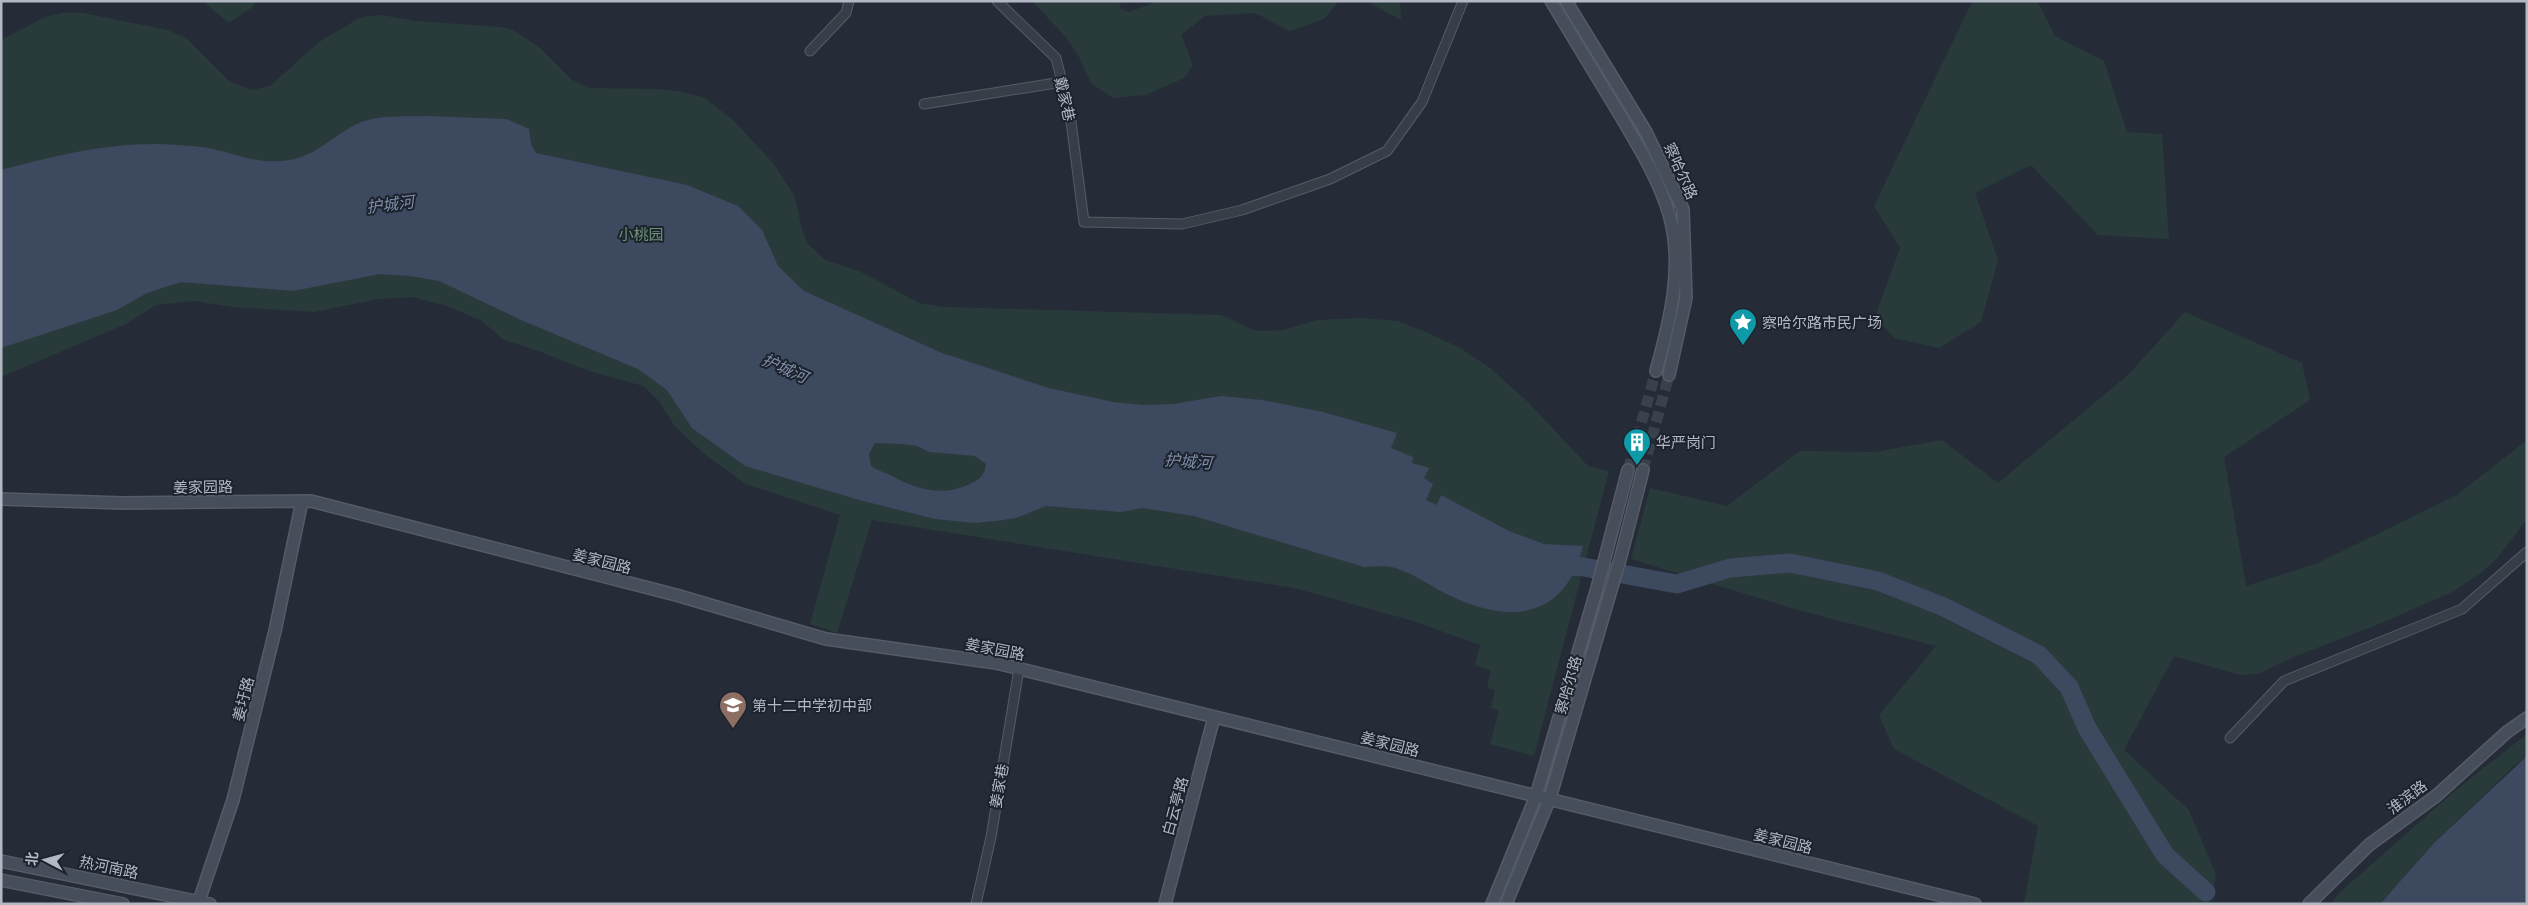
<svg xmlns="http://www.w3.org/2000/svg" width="2528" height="905" font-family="'PT Sans','Noto Sans SC',sans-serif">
<rect width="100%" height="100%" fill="#252c38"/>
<path fill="#293a3b" d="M 202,1 L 255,1 L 254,6 L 229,23 Z
M 1032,1 L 1122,1 L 1119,8 L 1129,12 L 1158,1 L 1339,1 L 1324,19 L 1290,31 L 1255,13 L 1205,16 L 1181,35 L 1193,65 L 1184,78 L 1146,95 L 1113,98 L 1092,84 L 1077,53 L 1065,36 Z
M 1366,1 L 1400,1 L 1401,20 Z
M 1974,1 L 2037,1 L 2055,36 L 2104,61 L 2127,132 L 2162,134 L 2169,239 L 2098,235 L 2031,165 L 1975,193 L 1998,260 L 1981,322 L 1939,348 L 1894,338 L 1875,317 L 1900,248 L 1874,206 L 1968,10 Z
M 62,13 L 83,13 L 168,30 L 186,38 L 230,82 L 252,90 L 270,86 L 319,42 L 356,20 L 368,16 L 381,15 L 416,21 L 500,27 L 513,30 L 540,48 L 571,79 L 588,88 L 659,89 L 683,92 L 705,98 L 733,120 L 773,163 L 795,197 L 802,230 L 808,244 L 825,260 L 861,272 L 919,303 L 945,307 L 1221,315 L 1254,330 L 1264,331 L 1283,330 L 1317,320 L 1361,318 L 1398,321 L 1428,333 L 1460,348 L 1490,368 L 1529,403 L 1588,466 L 1609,471 L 1534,756 L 1490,744 L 1499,710 L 1491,708 L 1495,690 L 1487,688 L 1491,671 L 1475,665 L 1480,645 L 1410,620 L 1294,588 L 872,520 L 837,633 L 810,624 L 840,515 L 746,484 L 703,453 L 674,425 L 658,400 L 643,386 L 589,371 L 541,352 L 504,340 L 482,321 L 447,306 L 413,297 L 379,299 L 314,312 L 232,307 L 194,301 L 156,305 L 126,324 L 1,377 L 1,40 L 45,17 Z
M 2185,312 L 2302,363 L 2310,400 L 2224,457 L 2246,586 L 2318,563 L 2457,495 L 2527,440 L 2527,519 L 2498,557 L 2480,574 L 2450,593 L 2374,626 L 2296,656 L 2258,674 L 2240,675 L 2174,656 L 2124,750 L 2189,810 L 2216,875 L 2210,904 L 2024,904 L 2038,826 L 1894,749 L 1879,715 L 1936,646 L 1798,610 L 1631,559 L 1650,488 L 1727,506 L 1800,451 L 1875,452 L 1942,440 L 1998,483 L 2128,375 Z
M 2527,734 L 2527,756 L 2513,767 L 2434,843 L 2380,904 L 2331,904 L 2339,893 L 2456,790 Z"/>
<path fill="#3c495f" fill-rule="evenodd" d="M 428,116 L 506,119 L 529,129 L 531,144 L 536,153 L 687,185 L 738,206 L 762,230 L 778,266 L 804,291 L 942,353 L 1049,388 L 1113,402 L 1144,405 L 1173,404 L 1221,396 L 1262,400 L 1323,412 L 1397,433 L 1391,448 L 1413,457 L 1412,463 L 1429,468 L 1424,478 L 1433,484 L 1426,500 L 1437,505 L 1441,495 L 1509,531 L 1544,544 L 1583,546 C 1566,617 1513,625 1453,597 C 1432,588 1418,575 1395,568 C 1386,565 1374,567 1364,567 L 1194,516 L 1142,508 L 1121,512 L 1046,506 L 1016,518 L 996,521 L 974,523 L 935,519 L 859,500 L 745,466 L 692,428 L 667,390 L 638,369 L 521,320 L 439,281 L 410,276 L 380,274 L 293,291 L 181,282 L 147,293 L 117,310 L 1,348 L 1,170 C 57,155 119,140 178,145 C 189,146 201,146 212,149 C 242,155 257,165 290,160 C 316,156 335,134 357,124 C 378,114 405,117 428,116 ZM 875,443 L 901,444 L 917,446 L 929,452 L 975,456 L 986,464 C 985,475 979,480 970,484 C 943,497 918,490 892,476 C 885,472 878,471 871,466 L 869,454 Z
M 2527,756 L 2527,904 L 2380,904 L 2434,843 Z"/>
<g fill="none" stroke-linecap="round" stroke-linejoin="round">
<path stroke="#3c495f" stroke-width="19" d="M 1553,569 L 1578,566 L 1677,584 L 1730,568 L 1790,563 L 1878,581 L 1944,607 L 2039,655 L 2069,687 L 2087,728 L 2165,855 L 2206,892"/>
<path stroke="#3a414d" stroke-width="11" stroke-dasharray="11 5.5" stroke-linecap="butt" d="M 1628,470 L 1656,371
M 1643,470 L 1669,375"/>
<g stroke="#565c66" stroke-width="11">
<path id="street" d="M 997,1 L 1056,58 L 1070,114 L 1084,222 L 1182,224 L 1242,210 L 1330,179 L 1387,151 L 1422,102 L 1463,1
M 810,51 L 846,13 L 849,1
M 924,104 L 1062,82
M 2230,738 L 2284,681 L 2462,609 L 2527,552
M 976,904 L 991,837 L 1019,669"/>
</g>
<g stroke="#565c66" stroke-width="14">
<path id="secondary" d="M 1551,1 C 1574,39 1597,77 1620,115 C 1638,146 1659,179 1669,214 C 1684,265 1670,321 1656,371
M 1566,1 L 1646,132 L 1683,209 L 1686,298 L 1669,375
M 1,499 L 123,503 L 311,501 L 676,595 L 826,639 L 996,663 L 1975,904
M 1,861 L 210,904
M 1,880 L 123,904
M 198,904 L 233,800 L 275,631 L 302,501
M 1165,904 L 1214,717
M 1492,904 L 1536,796 L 1597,588 L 1628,470
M 1506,904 L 1550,798 L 1621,556 L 1643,470
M 2309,904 L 2369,845 L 2436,796 L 2507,732 L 2527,718"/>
</g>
<use href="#street" stroke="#383e48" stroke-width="9"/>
<use href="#secondary" stroke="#464d5b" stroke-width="11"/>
</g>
<defs>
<g id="sight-pin" transform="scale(1.4375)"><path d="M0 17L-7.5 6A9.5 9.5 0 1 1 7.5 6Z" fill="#0f9aa8" stroke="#1d232d"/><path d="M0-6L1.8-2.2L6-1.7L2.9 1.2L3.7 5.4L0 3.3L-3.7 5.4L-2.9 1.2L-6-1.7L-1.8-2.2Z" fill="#fff"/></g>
<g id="building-pin" transform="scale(1.4375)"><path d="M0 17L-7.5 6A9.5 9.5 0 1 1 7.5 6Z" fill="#0f9aa8" stroke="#1d232d"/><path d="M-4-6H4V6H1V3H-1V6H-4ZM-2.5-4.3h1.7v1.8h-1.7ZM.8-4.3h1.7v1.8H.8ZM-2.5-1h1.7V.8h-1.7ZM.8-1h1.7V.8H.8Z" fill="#fff"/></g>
<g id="school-pin" transform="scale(1.4375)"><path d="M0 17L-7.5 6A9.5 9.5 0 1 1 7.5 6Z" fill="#8d6e63" stroke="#1d232d"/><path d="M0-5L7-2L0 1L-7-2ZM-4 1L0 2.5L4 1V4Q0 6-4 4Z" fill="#fff"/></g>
</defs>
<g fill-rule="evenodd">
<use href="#sight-pin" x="1743" y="322"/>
<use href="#building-pin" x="1637" y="442"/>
<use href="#school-pin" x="733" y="705"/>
</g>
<g text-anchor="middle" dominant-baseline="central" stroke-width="4" stroke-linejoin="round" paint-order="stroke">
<g font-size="15" fill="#b3b9c4" stroke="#1d232d">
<text transform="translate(1065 99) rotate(77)">戴家巷</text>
<text transform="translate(1681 171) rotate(66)">察哈尔路</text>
<text transform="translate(203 487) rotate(-1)">姜家园路</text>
<text transform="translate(602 561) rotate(14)">姜家园路</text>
<text transform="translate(995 649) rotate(11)">姜家园路</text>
<text transform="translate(1568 685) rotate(-74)">察哈尔路</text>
<text transform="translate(243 699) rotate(-76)">姜圩路</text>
<text transform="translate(1390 744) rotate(14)">姜家园路</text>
<text transform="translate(999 786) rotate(-80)">姜家巷</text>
<text transform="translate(2407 797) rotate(-37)">淮滨路</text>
<text transform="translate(1175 806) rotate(-75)">白云亭路</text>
<text transform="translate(1783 841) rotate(14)">姜家园路</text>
<text transform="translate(109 867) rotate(12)">热河南路</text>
</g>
<g font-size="15" fill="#6d9277" stroke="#1d232d">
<text x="641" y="234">小桃园</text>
</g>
<g font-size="15" fill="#b3b9c4" stroke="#1d232d" text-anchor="start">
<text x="1762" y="322">察哈尔路市民广场</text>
<text x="1656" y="442">华严岗门</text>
<text x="752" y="705">第十二中学初中部</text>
</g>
<g font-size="16" font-style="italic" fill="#7e8ea9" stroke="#1d232d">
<text transform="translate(390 204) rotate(-7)">护城河</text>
<text transform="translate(785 368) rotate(24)">护城河</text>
<text transform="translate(1188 461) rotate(4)">护城河</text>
</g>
</g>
<rect width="2528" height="905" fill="none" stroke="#b3b9c4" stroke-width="5"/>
<g transform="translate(45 860) rotate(276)" stroke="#1d232d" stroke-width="4" paint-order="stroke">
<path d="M0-4L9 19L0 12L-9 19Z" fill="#b3b9c4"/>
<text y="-8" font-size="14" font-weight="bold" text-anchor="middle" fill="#b3b9c4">北</text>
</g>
</svg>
